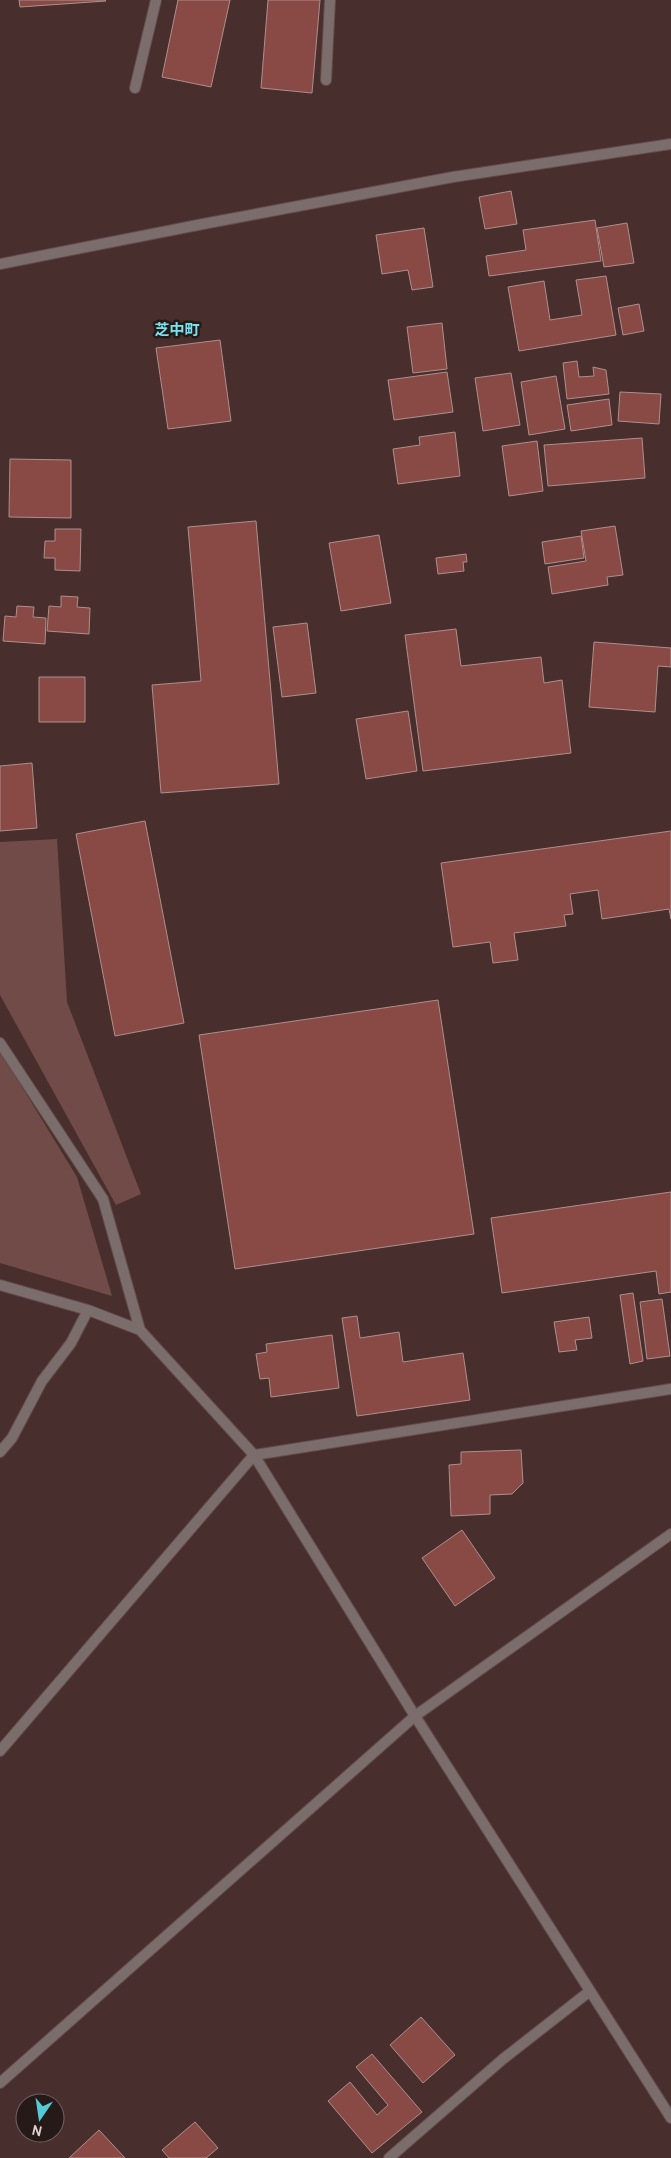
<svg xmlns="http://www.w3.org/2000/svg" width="671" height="2158" font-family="Overpass,'Noto Sans JP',sans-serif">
<rect width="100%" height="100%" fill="#482f2d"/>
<path fill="#714b48" d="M 57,839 L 67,1002 L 141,1194 L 116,1205 L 0,995 L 0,842 Z
M 0,1051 L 77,1177 L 112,1296 L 0,1263 Z"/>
<path fill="#894a46" stroke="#ae8f8c" d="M 19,0 L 105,0 L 106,1 L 20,7 Z
M 178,0 L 230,0 L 211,87 L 162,77 Z
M 268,0 L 320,0 L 312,93 L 261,88 Z
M 511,191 L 517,224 L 485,229 L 479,197 Z
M 595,220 L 601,261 L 489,276 L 486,256 L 526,250 L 523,230 Z
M 627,223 L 634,263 L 604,267 L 597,228 Z
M 424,228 L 433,287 L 412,290 L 408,270 L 382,274 L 376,235 Z
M 606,276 L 616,335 L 519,351 L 508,287 L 544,281 L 550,320 L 582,315 L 576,280 Z
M 639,304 L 644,331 L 623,335 L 618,308 Z
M 442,323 L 447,369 L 413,373 L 407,327 Z
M 220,340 L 231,421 L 168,429 L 156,348 Z
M 577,361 L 579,377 L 594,376 L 593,367 L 606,370 L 609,394 L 567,399 L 563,363 Z
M 447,372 L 453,412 L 394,420 L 388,380 Z
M 511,373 L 520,425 L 483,431 L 475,378 Z
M 556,376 L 565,429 L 529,435 L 521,382 Z
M 620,392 L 661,394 L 659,424 L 618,421 Z
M 609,399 L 612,425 L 571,431 L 567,405 Z
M 455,432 L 460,476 L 398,484 L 393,449 L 420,445 L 419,437 Z
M 642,438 L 645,478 L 548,486 L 544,445 Z
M 537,441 L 543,491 L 509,496 L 502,446 Z
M 10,459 L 71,460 L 71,518 L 9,517 Z
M 256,521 L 279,784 L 161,793 L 152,685 L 201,681 L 188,527 Z
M 615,526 L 623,575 L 607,577 L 608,585 L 552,594 L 548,567 L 586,561 L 581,531 Z
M 55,529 L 81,529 L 80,571 L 55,570 L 55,558 L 44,558 L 45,541 L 55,541 Z
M 379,535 L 391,603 L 341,611 L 329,543 Z
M 581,536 L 584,558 L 545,564 L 542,542 Z
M 466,554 L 467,562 L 463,562 L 464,571 L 438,574 L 436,558 Z
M 61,596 L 78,597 L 77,607 L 90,608 L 89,634 L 47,631 L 49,606 L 61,607 Z
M 17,606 L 34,607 L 33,617 L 46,618 L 45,644 L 3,641 L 5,616 L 16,617 Z
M 307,623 L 316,693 L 282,697 L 273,627 Z
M 456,629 L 461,666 L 541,657 L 544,683 L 562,680 L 571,753 L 423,771 L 405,635 Z
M 594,642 L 671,648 L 671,667 L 658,666 L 655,712 L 589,707 Z
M 39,677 L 85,677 L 85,722 L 39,722 Z
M 408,711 L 417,771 L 366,779 L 356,719 Z
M 32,763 L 37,828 L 0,831 L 0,766 Z
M 145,821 L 184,1023 L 115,1036 L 76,834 Z
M 671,831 L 671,919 L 669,909 L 602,919 L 598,890 L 570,894 L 573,914 L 564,915 L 566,926 L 514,933 L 518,960 L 493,963 L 490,942 L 453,947 L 441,863 Z
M 438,1000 L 474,1234 L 235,1269 L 199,1035 Z
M 671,1192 L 671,1292 L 659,1294 L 656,1271 L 502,1293 L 491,1218 Z
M 633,1293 L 643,1361 L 630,1364 L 620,1295 Z
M 662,1299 L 670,1356 L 647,1359 L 640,1302 Z
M 357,1316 L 360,1338 L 399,1332 L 403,1362 L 463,1353 L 470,1400 L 357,1416 L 342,1318 Z
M 589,1317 L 592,1338 L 575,1340 L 577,1350 L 559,1352 L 554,1322 Z
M 332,1335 L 339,1388 L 271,1397 L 269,1378 L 260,1379 L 256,1354 L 267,1352 L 266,1344 Z
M 521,1450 L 523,1483 L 512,1494 L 490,1495 L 490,1514 L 451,1516 L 449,1465 L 461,1464 L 461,1452 Z
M 462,1530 L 495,1578 L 455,1606 L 422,1558 Z
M 421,2017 L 455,2055 L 423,2083 L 390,2045 Z
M 372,2054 L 422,2112 L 372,2153 L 328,2101 L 350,2082 L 377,2115 L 388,2105 L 356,2067 Z
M 195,2122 L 218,2148 L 206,2158 L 169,2158 L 162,2150 Z
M 99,2130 L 125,2158 L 69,2158 Z"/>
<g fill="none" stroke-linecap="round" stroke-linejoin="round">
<g stroke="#634c4a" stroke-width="12">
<path id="service" d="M 326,80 L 330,0
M 135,88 L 156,0"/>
</g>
<g stroke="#634c4a" stroke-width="12">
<path id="minor" d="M 0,264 L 203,224 L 453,177 L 671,144
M 0,1043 L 103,1199 L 140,1330
M 0,1285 L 88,1310 L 140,1330 L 254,1455 L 415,1716 L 671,2118
M 0,1452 L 12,1438 L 42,1381 L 71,1343 L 88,1310
M 0,1751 L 254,1455 L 671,1389
M 389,2158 L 503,2059 L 590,1991"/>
</g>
<g stroke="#634c4a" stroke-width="12">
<path id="tertiary" d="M 0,2083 L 415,1716 L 671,1534"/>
</g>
<use href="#service" stroke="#7b6d6c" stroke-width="10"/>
<use href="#minor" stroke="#7b6d6c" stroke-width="10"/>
<use href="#tertiary" stroke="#7b6d6c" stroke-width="10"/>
</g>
<g text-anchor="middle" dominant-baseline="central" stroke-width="5" stroke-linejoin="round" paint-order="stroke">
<g font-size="15" font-weight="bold" fill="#78e3ee" stroke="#261a19">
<text x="177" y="331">芝中町</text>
</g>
</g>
<g transform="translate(40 2118) rotate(193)"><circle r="24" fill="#261a19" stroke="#706261"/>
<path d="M0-4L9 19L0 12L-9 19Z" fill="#52cbd7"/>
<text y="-8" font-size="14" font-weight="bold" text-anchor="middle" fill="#dfcecd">N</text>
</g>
</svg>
